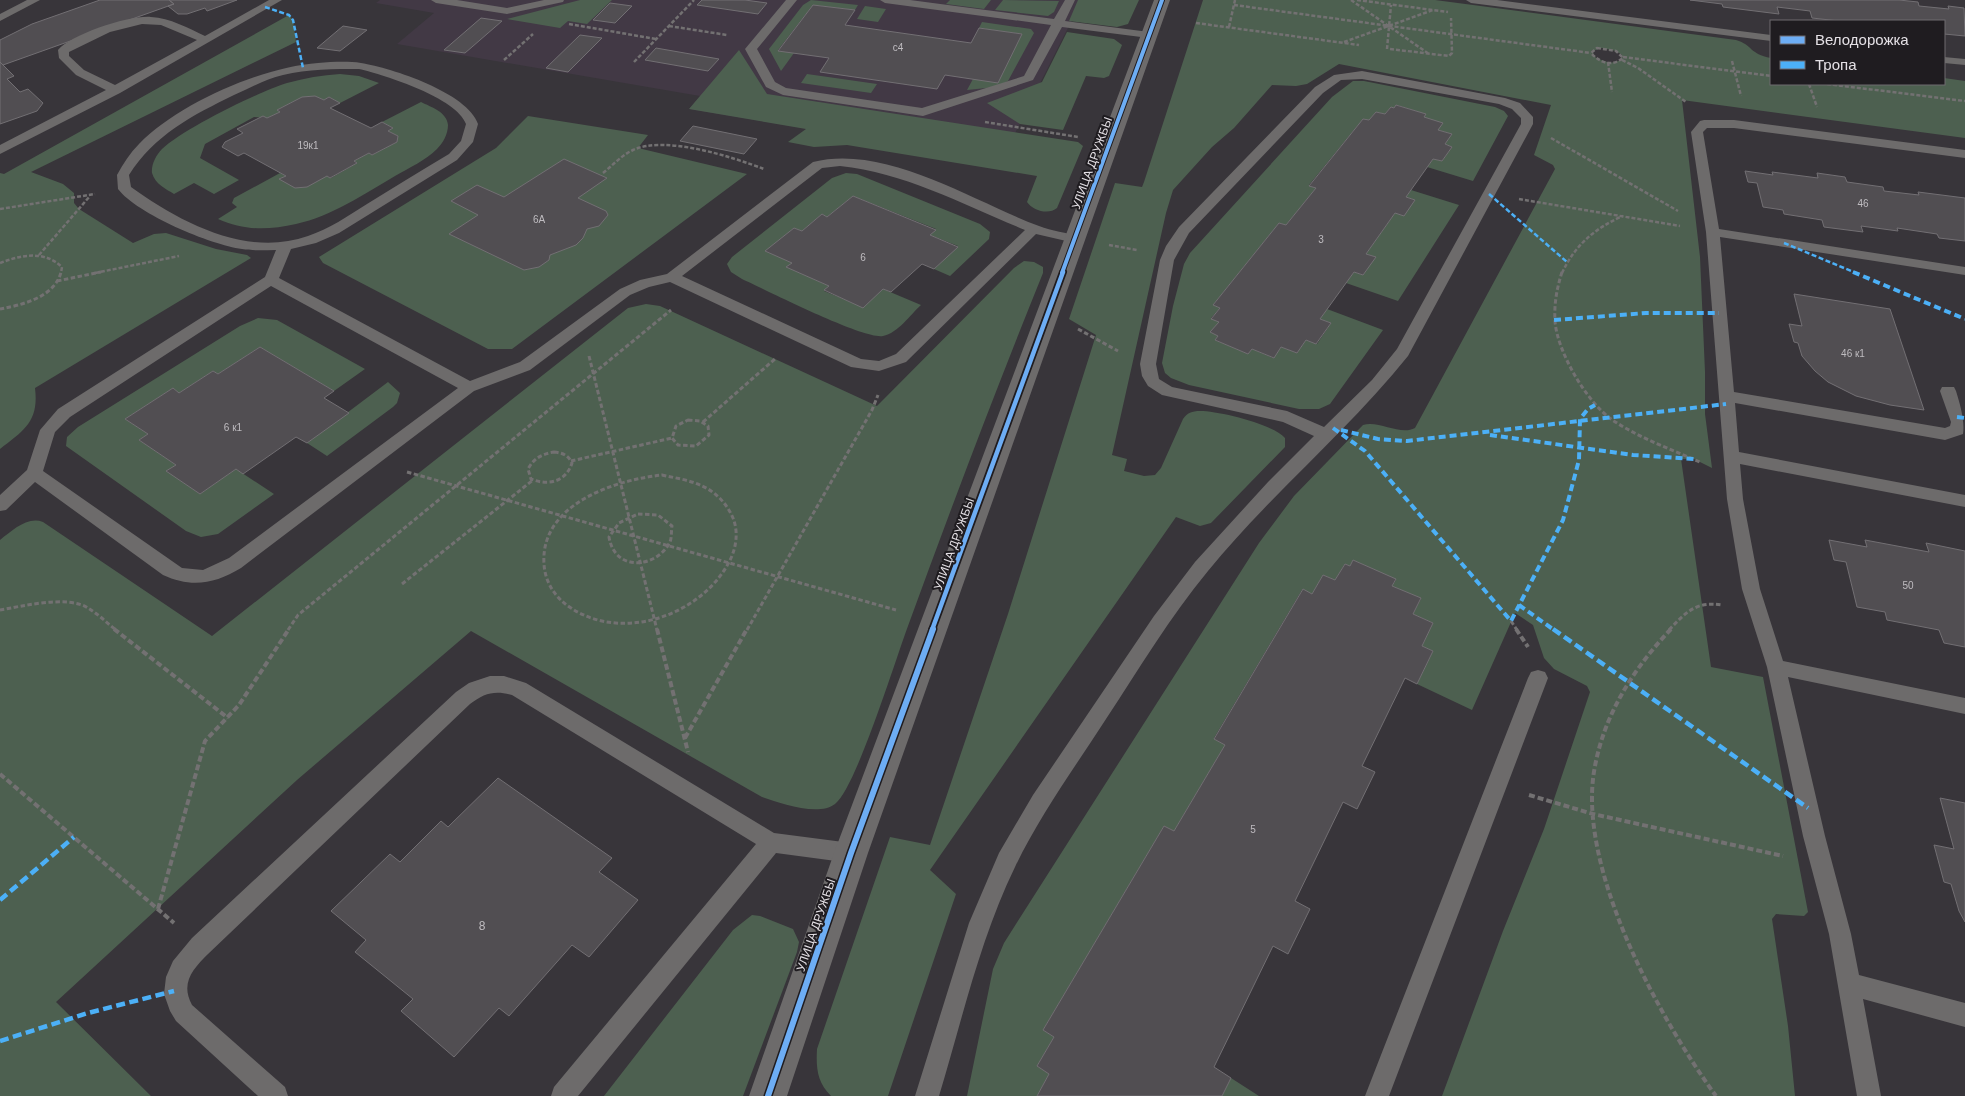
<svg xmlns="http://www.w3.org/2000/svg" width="1965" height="1096" font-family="Arial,sans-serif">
<rect width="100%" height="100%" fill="#38353a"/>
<path fill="#423945" d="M 380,0 L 1082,0 L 1001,161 L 689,109 L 700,96 L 397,44 L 434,13 L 376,3 Z"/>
<path fill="#4d6050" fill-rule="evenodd" d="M 580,0 L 612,0 L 587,24 L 568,21 L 560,28 L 507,19 Z
M 811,0 L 858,5 L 855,10 L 813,5 L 778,50 L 794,53 L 781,71 L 769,49 L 803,5 Z
M 950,0 L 991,0 L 984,9 L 946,4 Z
M 1003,0 L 1059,1 L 1054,12 L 1048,16 L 995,10 Z
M 1078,0 L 1139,0 L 1128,24 L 1117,27 L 1069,21 Z
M 1203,0 L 1435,0 L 1736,40 C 1753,45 1749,54 1771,58 L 1771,84 L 1944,84 L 1944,78 L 1965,81 L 1965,138 L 1682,100 L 1700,257 L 1705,372 L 1705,414 L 1712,468 L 1694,459 L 1681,459 L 1711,667 L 1763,677 L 1808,912 L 1804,916 L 1776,914 L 1772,919 L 1788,1026 L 1795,1096 L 1442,1096 L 1503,931 L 1544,829 L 1590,692 L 1587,686 L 1554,669 L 1544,658 L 1533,625 L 1515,613 L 1472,710 L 1417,684 L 1433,651 L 1422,646 L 1433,623 L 1413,614 L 1421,599 L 1392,586 L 1396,580 L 1353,560 L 1350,566 L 1345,564 L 1335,580 L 1323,575 L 1312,594 L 1302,590 L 1214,738 L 1225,745 L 1174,831 L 1164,826 L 1043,1030 L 1054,1037 L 1037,1066 L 1049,1074 L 1037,1096 L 967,1096 L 993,969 L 1004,943 L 1016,924 L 1259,543 L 1294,496 L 1363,425 C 1379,420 1400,436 1415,428 L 1555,169 L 1553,165 L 1534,155 L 1551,105 L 1339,64 L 1307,84 L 1296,86 L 1272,85 L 1234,128 L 1212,147 L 1173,190 L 1166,213 L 1112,455 L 1127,459 L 1124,471 L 1144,476 L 1155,475 L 1161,468 L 1183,419 C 1187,413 1192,411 1200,411 C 1219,411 1273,424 1285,438 L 1285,447 L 1211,523 L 1200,526 L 1176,517 L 930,870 L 956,894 L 888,1096 L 831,1096 C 817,1082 816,1068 817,1049 L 890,837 L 930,845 L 1008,614 L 1096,335 L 1069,319 L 1115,183 L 1142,187 L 1144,182 ZM 1602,48 L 1616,51 L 1622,55 L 1622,60 L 1610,63 L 1596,58 L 1592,51 Z
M 865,6 L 886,9 L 878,22 L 857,19 Z
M 289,15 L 293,20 L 296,42 L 31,172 L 63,184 L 74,193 L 74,203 L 79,209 L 133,243 L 154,234 L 166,233 L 216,249 L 247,255 L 251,258 L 35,388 C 39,421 25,430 0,449 L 0,173 L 4,174 Z
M 982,22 L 1031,29 L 1034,33 L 1008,81 L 996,87 L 967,90 L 973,79 L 1022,34 L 979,28 Z
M 1067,32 L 1114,39 L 1122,45 L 1109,76 L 1104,78 L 1086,76 L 1063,130 L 1020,124 L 987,103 L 1042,82 Z
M 739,50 L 767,94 L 1078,142 L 1083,146 L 1057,208 C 1049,215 1033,211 1027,202 L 1037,176 L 847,145 L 814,147 L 788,142 L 806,129 L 689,109 Z
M 340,74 L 359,76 L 379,83 L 340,103 L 329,97 L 324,100 C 307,92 293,102 277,110 L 280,112 L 267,118 L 254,117 L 205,144 L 200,158 L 239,180 L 214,194 L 194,183 L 174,194 C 166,189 155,184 152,173 C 151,165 156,155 162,149 C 183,129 258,92 287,83 C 305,78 322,75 340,74 Z
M 807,74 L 877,84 L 871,93 L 801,83 Z
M 1353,81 L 1364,81 L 1495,107 L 1504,111 L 1508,116 L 1473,181 L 1427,167 L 1433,159 L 1442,161 L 1452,147 L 1445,144 L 1452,134 L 1438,130 L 1424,117 L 1425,114 L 1397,105 L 1394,108 L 1391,107 L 1385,114 L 1376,112 L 1369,120 L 1363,119 L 1309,185 L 1316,188 L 1286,225 L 1279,223 L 1213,305 L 1220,308 L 1211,318 L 1219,322 L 1211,332 L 1218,336 L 1215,340 L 1248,354 L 1252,349 L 1273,358 L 1281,347 L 1297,353 L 1306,340 L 1317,344 L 1331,323 L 1320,319 L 1327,309 L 1383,330 L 1330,404 L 1319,409 L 1299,409 L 1189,385 L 1171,378 L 1165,373 L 1162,363 L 1173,306 L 1184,264 L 1190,253 L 1332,97 Z
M 421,102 C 431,107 447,112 448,125 C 448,134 443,143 437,149 C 426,160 409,168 395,176 C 364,194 332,216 296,224 C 269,230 244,231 218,219 L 237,207 L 232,203 L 234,198 L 280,173 L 286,176 L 280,179 L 327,176 L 331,178 L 357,163 L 354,161 L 369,153 L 372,155 L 397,142 L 398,136 L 388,131 L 393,128 L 382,122 Z
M 528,116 L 648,135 L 638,148 L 747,174 L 512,349 L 488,349 L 323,263 L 319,257 L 496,148 Z
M 846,173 L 857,174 L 980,224 L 990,232 L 989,239 L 950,276 L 934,269 L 958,246 L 930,235 L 936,229 L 853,196 L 827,217 L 822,214 L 802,231 L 794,228 L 766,251 L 792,263 L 787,267 L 829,286 L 824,291 L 863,307 L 883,289 L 921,305 C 910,315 898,333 883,336 C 864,340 766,290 742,279 L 731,272 L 727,264 L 732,257 L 832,178 Z
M 1411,190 L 1459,205 L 1398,301 L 1346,283 L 1354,272 L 1363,275 L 1375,257 L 1366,254 L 1395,213 L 1415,200 L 1406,197 Z
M 1024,261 L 1034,262 L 1043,267 L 1043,273 C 996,389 951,508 908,626 C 896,658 856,788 835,804 C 818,817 780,803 762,797 L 471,631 L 297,780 L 56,1002 L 151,1096 L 0,1096 L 0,540 C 12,531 27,516 43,522 L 212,636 L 628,308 L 646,304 L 660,306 L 877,406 L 1014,268 Z
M 258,318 L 277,320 L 365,369 L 334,391 L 260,347 L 218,374 L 213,371 L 179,393 L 173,388 L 125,419 L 148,434 L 139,440 L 176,465 L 167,471 L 200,494 L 236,469 L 274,494 L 218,534 L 201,537 L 186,531 L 66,446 L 67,437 L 78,427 L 240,326 Z
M 388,382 L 400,393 L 397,403 L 393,407 L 327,456 L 307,443 Z
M 752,915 L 760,916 L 793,929 L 799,942 L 797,952 L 743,1096 L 604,1096 L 733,930 Z
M 1231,1078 L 1259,1096 L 1222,1096 Z"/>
<path fill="#514e52" stroke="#726f73" d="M 100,0 L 169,0 L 174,4 L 3,65 L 0,62 L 0,40 L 32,24 Z
M 169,0 L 237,0 L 207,11 L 205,8 L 187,14 L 178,14 L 168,6 L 174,4 Z
M 702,0 L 745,0 L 767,3 L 758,14 L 697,5 Z
M 1690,0 L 1899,0 L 1918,2 L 1919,6 L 1949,9 L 1948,6 L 1964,8 L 1965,36 L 1944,34 L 1944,21 L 1839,21 L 1812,18 L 1810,11 L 1777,7 L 1779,14 L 1723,7 L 1722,4 Z
M 610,3 L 632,6 L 615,23 L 593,20 Z
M 813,5 L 855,10 L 845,25 L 971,43 L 979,28 L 1022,34 L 998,83 L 945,75 L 937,89 L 820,72 L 829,58 L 778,51 Z
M 481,18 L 502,21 L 465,53 L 444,50 Z
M 343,26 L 367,30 L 340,51 L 317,48 Z
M 580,35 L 602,38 L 568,72 L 546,68 Z
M 656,48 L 719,59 L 708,71 L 645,60 Z
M 0,62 L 14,76 L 7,79 L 20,92 L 28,89 L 43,103 L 37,111 L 0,124 Z
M 315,96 L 324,100 L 329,97 L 340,103 L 330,108 L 371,128 L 382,122 L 393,128 L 388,131 L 398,136 L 397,142 L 372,155 L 369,153 L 354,161 L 357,163 L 330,178 L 327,176 L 307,187 L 295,188 L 279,179 L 286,176 L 244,153 L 238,156 L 222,147 L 225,142 L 243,133 L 237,129 L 263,116 L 267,118 L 280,112 L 277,110 L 302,97 Z
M 1396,105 L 1426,114 L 1424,117 L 1443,123 L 1438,130 L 1452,134 L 1445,144 L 1452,147 L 1442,161 L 1433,159 L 1406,197 L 1415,200 L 1404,216 L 1395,213 L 1366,254 L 1376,257 L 1363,275 L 1354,272 L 1320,319 L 1331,323 L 1316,344 L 1306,340 L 1297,353 L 1281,347 L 1274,358 L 1252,349 L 1248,354 L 1215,340 L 1218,336 L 1210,332 L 1219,322 L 1211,319 L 1220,308 L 1213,305 L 1279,223 L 1286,225 L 1316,188 L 1309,186 L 1363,119 L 1369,120 L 1376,112 L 1385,114 L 1391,107 L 1394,108 Z
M 693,126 L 757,139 L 744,154 L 680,141 Z
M 564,159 L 607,178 L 578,198 L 606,211 L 608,215 L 599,226 L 587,229 L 583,238 L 576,245 L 550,255 L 549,260 L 539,267 L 524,270 L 449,234 L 478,215 L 451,201 L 477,185 L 504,197 Z
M 1745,171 L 1773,175 L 1772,172 L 1818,178 L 1817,173 L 1845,177 L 1847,182 L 1883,187 L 1884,191 L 1919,195 L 1918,192 L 1965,198 L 1965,241 L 1939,238 L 1937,234 L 1897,228 L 1898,231 L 1861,226 L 1863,232 L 1824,227 L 1822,220 L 1784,214 L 1783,210 L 1763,207 L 1757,183 L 1748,182 Z
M 853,196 L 936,230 L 930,235 L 958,247 L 934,269 L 922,264 L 891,292 L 883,289 L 863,308 L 824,290 L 829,286 L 786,267 L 792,263 L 765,251 L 794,228 L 802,231 L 822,214 L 827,217 Z
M 1794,294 L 1890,309 L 1924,410 L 1890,405 L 1856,396 L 1828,382 L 1815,371 L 1802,356 L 1798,343 L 1794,342 L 1789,324 L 1802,326 Z
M 260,347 L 334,391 L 324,398 L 349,413 L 307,443 L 296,437 L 243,474 L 236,469 L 200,494 L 166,471 L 176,465 L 139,440 L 148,434 L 125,419 L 173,388 L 179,393 L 213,371 L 218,374 Z
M 1829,540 L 1867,547 L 1865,540 L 1929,552 L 1926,543 L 1965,551 L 1965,647 L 1944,643 L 1939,630 L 1887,620 L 1885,612 L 1857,607 L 1846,562 L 1834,560 Z
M 1353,560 L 1396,579 L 1392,586 L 1421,598 L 1413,614 L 1433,623 L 1422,646 L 1433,651 L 1417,684 L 1405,678 L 1362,766 L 1375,772 L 1357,809 L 1343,802 L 1295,901 L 1310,909 L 1288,954 L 1273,946 L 1214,1067 L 1231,1078 L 1222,1096 L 1037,1096 L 1049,1074 L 1037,1066 L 1054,1037 L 1043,1030 L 1164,826 L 1174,831 L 1225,745 L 1214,739 L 1303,589 L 1312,594 L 1323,575 L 1335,580 L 1345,564 L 1350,566 Z
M 498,778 L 612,858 L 599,872 L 638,900 L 589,957 L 572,945 L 509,1016 L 499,1008 L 454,1057 L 401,1011 L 413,999 L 355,952 L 366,940 L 331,911 L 390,854 L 400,862 L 441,821 L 448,827 Z
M 1940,798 L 1965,803 L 1965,922 L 1959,911 L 1951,884 L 1944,882 L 1934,845 L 1954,849 Z"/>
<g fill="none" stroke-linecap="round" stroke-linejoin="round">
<path stroke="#737172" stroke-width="2.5" stroke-dasharray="4 2" stroke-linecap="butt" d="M 1351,0 L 1429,54
M 1357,0 L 1448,12
M 1234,5 L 1591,53
M 1196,23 L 1359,45
M 569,24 L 656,39
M 669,26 L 727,35
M 1229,27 L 1235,0
M 1344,42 L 1433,10
M 1597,48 L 1616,51 L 1623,58 C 1612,67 1600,63 1591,53 Z
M 1387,49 L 1391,5
M 1390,49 L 1449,56 L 1452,53 L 1451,18
M 1623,57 L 1771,76
M 504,60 L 533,34
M 1622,60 L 1638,68 L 1686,102
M 1732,61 L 1741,96
M 634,62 L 694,0
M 1608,62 L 1612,92
M 1809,84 L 1817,107
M 1827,84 L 1965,101
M 985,122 L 1078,137
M 1551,138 L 1678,211
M 603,173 C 613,165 622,155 633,150 C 666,135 732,157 764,169
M 1519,199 L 1680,226
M 0,209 L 95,194
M 1109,245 L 1137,250
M 39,255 L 90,196
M 0,263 C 21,255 44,250 62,267 L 61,273
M 95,273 L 179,256
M 1562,273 C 1575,245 1595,228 1623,216"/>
<path stroke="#737172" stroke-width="3" stroke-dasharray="4.5 2.5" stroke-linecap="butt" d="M 1562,272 C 1557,288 1554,303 1555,321 C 1557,351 1586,401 1611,419 C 1637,437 1670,449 1700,462
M 57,281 L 101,272
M 0,309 C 22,305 55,297 61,272
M 1078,329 L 1118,351
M 589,356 L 657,630
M 688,420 L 700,421 L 708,426 L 709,435 L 696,446 L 678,445 L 672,438 L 676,426 Z
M 703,422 L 776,358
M 554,452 C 563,453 568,455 572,463 C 566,482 548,486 531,479 L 528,469 C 534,458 542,454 554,452 Z
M 571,461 L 672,438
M 407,472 L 896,610
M 662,475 C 675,478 690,480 702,486 C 716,492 727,504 733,518 C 739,533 736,550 728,564 C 699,616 622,642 571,608 C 555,598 545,582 544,564 C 540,504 615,480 662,475 Z
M 638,514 L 658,515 L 672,526 C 671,531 672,537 670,542 C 657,568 615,573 609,537 L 619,523 Z
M 402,584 L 533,480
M 0,610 C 23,606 68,595 88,608 C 98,614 107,623 116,630
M 1511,621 L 1517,630
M 288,630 L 298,615 L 671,310
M 747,630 L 872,410 L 878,395
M 1669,630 C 1686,612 1696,601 1722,605"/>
<path stroke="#737172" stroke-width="4" stroke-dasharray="6 3" stroke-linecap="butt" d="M 114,629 L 228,718
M 657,629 L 688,752
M 1516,629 L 1528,647
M 1671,629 C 1634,668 1605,713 1595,766 C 1575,865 1659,1018 1716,1096
M 685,738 L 747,629
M 0,774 L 174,923
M 1529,795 L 1593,814 L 1783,856
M 158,909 L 205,741 L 239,705 L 289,629"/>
<path fill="#6d6b6b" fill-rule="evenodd" d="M 27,0 L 40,0 L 0,21 L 0,14 Z
M 269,0 L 282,0 L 120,93 L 0,154 L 0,145 L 106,90 L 76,75 L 59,58 L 58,50 C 72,34 130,15 151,17 C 170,18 188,28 205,36 ZM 142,24 L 161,25 L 197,40 L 115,85 L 84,70 L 69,56 L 69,52 L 110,32 Z
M 431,0 L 457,0 L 507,8 L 544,0 L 564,0 L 563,2 L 507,14 L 436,3 Z
M 786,0 L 797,0 L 757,49 L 775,82 L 786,88 L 922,108 L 1024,76 L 1051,25 L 885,3 L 880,0 L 910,0 L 1054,19 L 1065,0 L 1075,0 L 1065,21 L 1149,32 L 1155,35 L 1149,38 L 1062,27 L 1033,80 L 923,116 L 783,95 L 766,87 L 745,49 Z
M 1466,0 L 1497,0 L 1771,35 L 1771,41 L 1471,3 Z
M 1944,57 L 1965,59 L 1965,65 L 1944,63 Z
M 318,63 C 332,62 347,61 361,63 C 392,68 468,93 478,124 L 473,142 L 457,160 L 339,233 L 316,243 L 291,249 L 279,278 L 470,381 L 520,362 L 620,289 L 640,280 L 667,274 L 813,162 C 886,144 972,201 1039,226 C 1052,231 1066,233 1080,236 L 1082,239 L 1075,243 L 1036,234 L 906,362 L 879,371 L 851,367 L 670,282 L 649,287 L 630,295 L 530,370 L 474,391 L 241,568 C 215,584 191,588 163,575 L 35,482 L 6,510 L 0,511 L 0,495 L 27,470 L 40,430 L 58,409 L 265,277 L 276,250 C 265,250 253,251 242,249 C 211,245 137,214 118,189 L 117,175 C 123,164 130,153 139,144 C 179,103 262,67 318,63 ZM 359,69 C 385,75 457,98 466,124 L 461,141 L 449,154 C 421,171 394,187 367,204 C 348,216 329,229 308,236 C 246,258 180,222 131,187 L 129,175 C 154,135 193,115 234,95 C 250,88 266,79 283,75 C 308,69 334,69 359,69 ZM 840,166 C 906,173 964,205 1025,230 L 896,354 L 879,361 L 861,359 L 682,276 L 822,168 ZM 271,286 L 458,388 L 229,558 L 203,570 L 182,568 L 43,471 L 55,432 L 70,417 Z
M 1362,71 L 1505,98 L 1520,103 L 1533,117 L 1533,124 L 1408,356 C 1347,432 1270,495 1208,571 C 1170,617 1139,669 1106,719 C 1075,767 1040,815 1015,867 C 980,939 962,1020 939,1096 L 915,1096 L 969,923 L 999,853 L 1033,795 L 1154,616 L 1195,562 L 1268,482 L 1314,436 L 1283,422 L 1162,395 L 1148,386 L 1142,376 L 1140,364 L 1160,260 L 1166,246 L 1179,227 L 1315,87 L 1334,75 ZM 1362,79 L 1499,104 L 1512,109 L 1521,118 L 1521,124 L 1397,349 L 1372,380 L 1324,427 L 1287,411 L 1172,387 L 1159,379 L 1156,364 L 1174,260 L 1189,233 L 1323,93 L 1341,80 Z
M 1704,120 L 1734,120 L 1965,150 L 1965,158 L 1734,128 L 1707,128 L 1703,132 L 1719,229 L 1965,267 L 1965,275 L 1720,237 L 1734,392 L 1945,428 L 1950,426 L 1951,422 L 1940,391 L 1942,387 L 1954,387 L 1956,391 C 1960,404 1965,421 1963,434 L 1945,440 L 1735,403 L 1739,452 L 1965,495 L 1965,507 L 1740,464 L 1743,499 L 1760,589 L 1783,661 L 1965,698 L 1965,714 L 1788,677 L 1825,836 L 1851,934 L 1859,975 L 1965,1003 L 1965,1027 L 1863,999 L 1881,1096 L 1857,1096 L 1829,934 L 1803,836 L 1767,667 L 1742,589 L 1727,499 L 1706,232 L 1691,132 L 1700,121 Z
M 1538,670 L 1545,672 L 1548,678 L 1389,1096 L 1365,1096 L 1528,678 L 1531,672 Z
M 490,676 L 504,676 L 526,683 L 774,833 L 851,843 L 859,846 L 862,853 L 859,860 L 851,863 L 776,853 L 578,1096 L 551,1096 L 554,1087 L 756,844 L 512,695 C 495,690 484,693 470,704 L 208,954 C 193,969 180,983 192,1005 L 285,1087 L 288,1096 L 258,1096 L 176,1021 L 170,1011 L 164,994 L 166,977 L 173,961 L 192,938 L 456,692 L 469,683 Z"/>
<path fill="#6d6b6b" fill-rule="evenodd" d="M 1154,0 L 1170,0 L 868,853 L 787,1096 L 749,1096 L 834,853 Z"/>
<path stroke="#4cb0f7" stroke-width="2.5" stroke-dasharray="5 2.5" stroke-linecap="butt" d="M 265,7 L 289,15 L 293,20 L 303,68
M 1489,194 L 1567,262
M 1784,243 L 1856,273"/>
<path stroke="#4cb0f7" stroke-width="4" stroke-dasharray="7 4" stroke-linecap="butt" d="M 1853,272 L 1965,319
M 1554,320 L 1646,313 L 1719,313
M 1957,417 L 1965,418
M 1333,428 L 1365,451 L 1511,621 L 1563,520 L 1579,460 L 1580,419 L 1588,409 L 1595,405
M 1341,430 L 1378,439 L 1407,441 L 1726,404
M 1490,435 L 1633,455 L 1694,459
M 1519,605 L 1554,630"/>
<path stroke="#4cb0f7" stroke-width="4.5" stroke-dasharray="9 4.5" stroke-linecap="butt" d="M 1553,629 L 1808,808
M 0,900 L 74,837
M 0,1041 L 88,1013 L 174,991"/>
<g stroke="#1f1c20" stroke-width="6">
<path id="cycleway-far2" d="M 1062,273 L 1162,0"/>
</g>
<g stroke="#1f1c20" stroke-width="8">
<path id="cycleway-far1" d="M 932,630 L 1063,272"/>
</g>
<g stroke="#1f1c20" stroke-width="9">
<path id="cycleway" d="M 768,1096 L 851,853 L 933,629"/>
</g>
<use href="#cycleway-far2" stroke="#6dadf4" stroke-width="4"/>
<use href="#cycleway-far1" stroke="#6dadf4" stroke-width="4.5"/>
<use href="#cycleway" stroke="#6dadf4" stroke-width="6"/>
</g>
<g text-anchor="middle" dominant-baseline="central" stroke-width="4" stroke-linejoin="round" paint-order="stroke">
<g font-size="10" fill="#bfbcc0">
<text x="898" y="47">с4</text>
<text x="308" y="145">19к1</text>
<text x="1863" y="203">46</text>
<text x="539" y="219">6А</text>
<text x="1321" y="239">3</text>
<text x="863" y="257">6</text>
<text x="1853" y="353">46 к1</text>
<text x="233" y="427">6 к1</text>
<text x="1908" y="585">50</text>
<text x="1253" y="829">5</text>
</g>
<g font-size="12" fill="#e4e0e5" stroke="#1f1c20">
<text transform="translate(1092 163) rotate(-70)">УЛИЦА ДРУЖБЫ</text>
<text transform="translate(954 544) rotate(-70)">УЛИЦА ДРУЖБЫ</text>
<text transform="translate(816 925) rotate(-71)">УЛИЦА ДРУЖБЫ</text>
</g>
<g font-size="12" fill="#bfbcc0">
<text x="482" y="926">8</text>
</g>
</g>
<rect x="1770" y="20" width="175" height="65" fill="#1f1c20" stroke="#6e6a6f"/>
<rect x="1780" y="36" width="25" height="8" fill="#6dadf4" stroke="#6e6a6f"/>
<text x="1815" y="45" font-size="15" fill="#e4e0e5">Велодорожка</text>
<rect x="1780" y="61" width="25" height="8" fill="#4cb0f7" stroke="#6e6a6f"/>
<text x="1815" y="70" font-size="15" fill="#e4e0e5">Тропа</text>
</svg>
